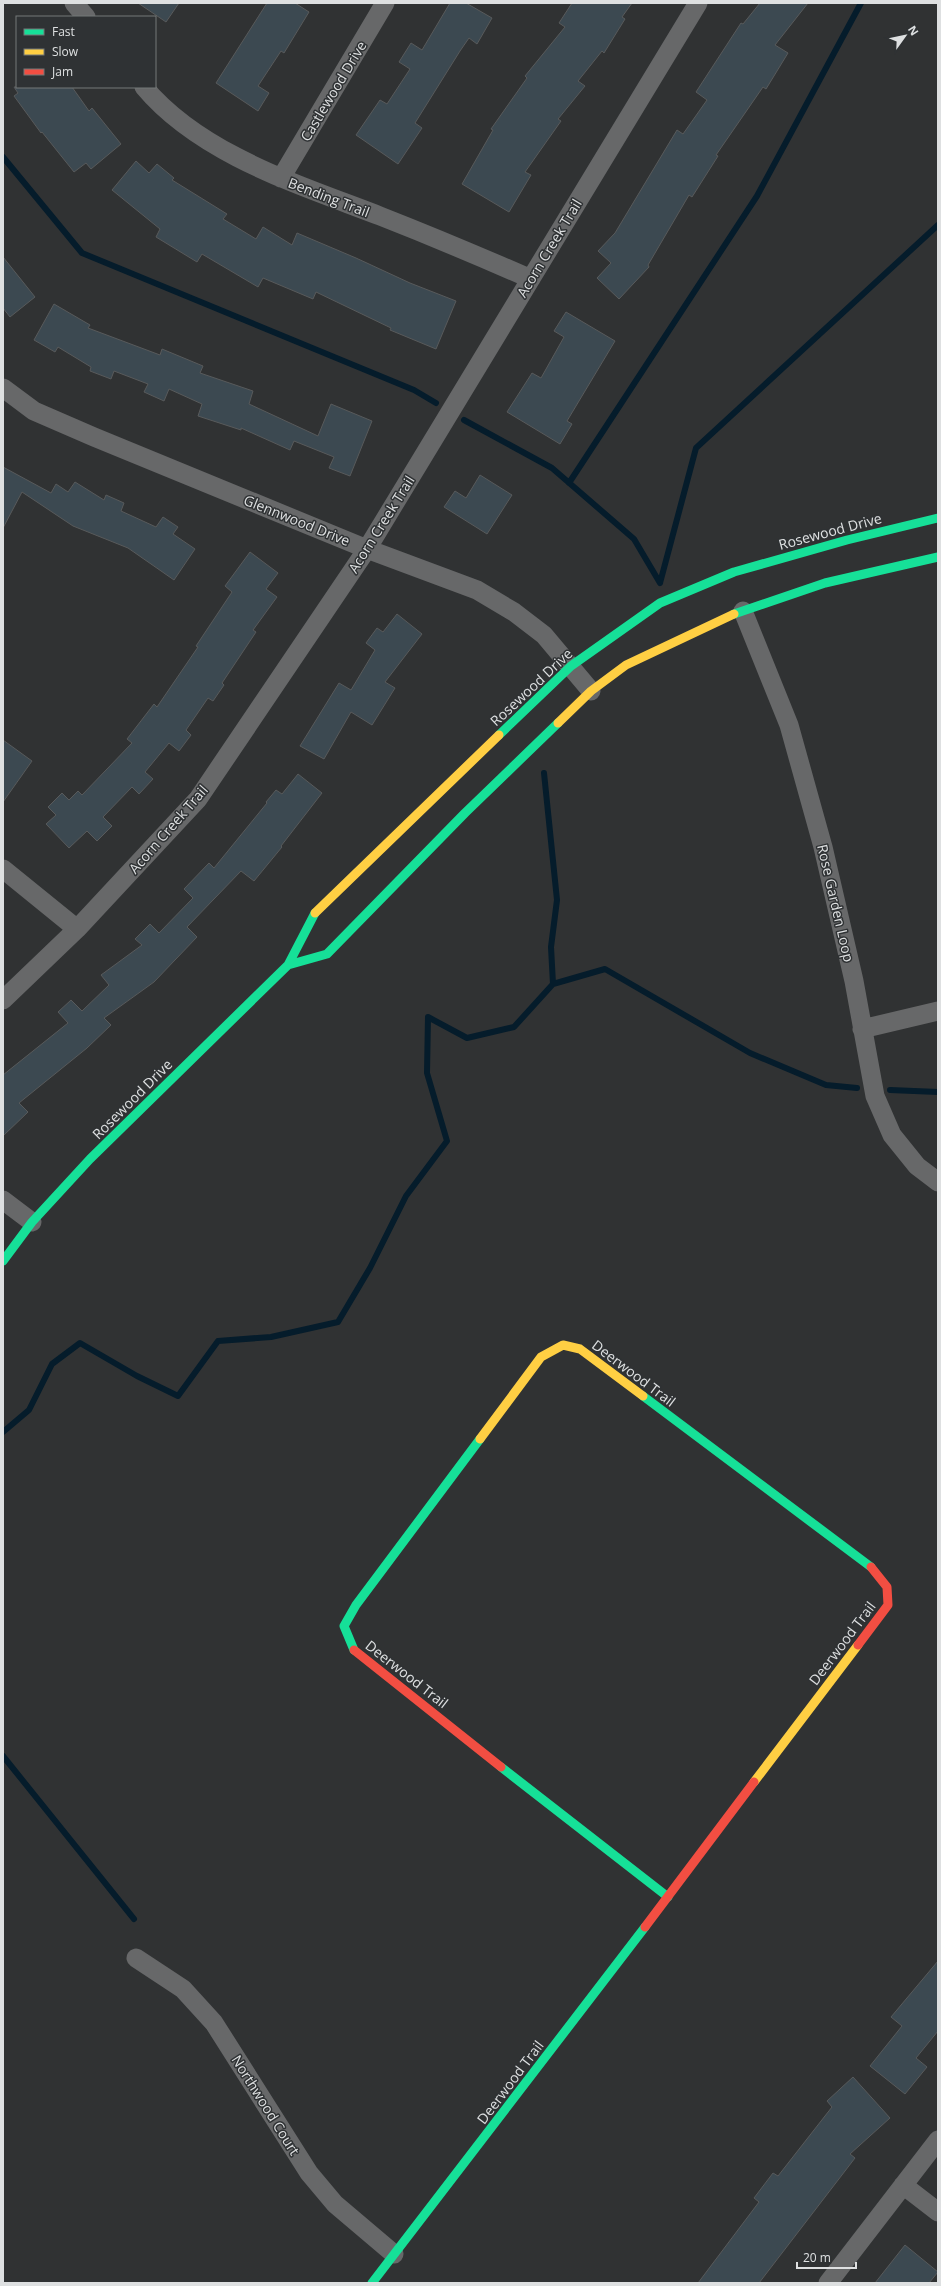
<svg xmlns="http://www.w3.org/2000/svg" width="941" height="2286" font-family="'Open Sans',sans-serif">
<rect width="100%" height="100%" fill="#303233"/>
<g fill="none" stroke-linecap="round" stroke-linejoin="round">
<path stroke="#051c2b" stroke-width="6" d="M 3,157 L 82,253 L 414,390 L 436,403
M 464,420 L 552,468 L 634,539 L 660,583
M 569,483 L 757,196 L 861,3
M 660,583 L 696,448 L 938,225
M 553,984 L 605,969 L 750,1053 L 826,1085 L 857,1088
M 890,1090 L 938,1092
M 3,1432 L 29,1410 L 52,1364 L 80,1343 L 137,1376 L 178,1396 L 218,1341 L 271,1337 L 338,1322 L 370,1268 L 406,1196 L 447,1141 L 427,1073 L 428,1017 L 467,1038 L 514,1027 L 553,984 L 551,947 L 557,900 L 544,773
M 3,1756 L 134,1919"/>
</g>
<path fill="#3c4951" stroke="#585a5b" d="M 138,3 L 179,3 L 166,22 Z
M 267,3 L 295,3 L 309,12 L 284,53 L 281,51 L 258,86 L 269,93 L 258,111 L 216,83 Z
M 450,3 L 466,3 L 492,18 L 477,44 L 469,38 L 460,51 L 415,123 L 422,128 L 398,164 L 356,135 L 380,100 L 387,104 L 410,69 L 399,62 L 411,43 L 422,50 Z
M 572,3 L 632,3 L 622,17 L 625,19 L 604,53 L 602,51 L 578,81 L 585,86 L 558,119 L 561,121 L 525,172 L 531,175 L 509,212 L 462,184 L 493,130 L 491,129 L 527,78 L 525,76 L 565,27 L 559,23 Z
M 760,3 L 808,3 L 775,45 L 788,53 L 766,89 L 763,87 L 716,155 L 718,156 L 692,197 L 689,195 L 648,265 L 649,267 L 619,299 L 597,278 L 611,263 L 598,251 L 615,233 L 677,130 L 683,134 L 707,100 L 696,92 L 741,23 L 743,24 Z
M 14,87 L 72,87 L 89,111 L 92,108 L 121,144 L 91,169 L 86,163 L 74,172 L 42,132 L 41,133 L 14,96 L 18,93 Z
M 136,161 L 149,173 L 157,164 L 174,178 L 172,180 L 227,214 L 223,219 L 256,239 L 263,227 L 292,245 L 297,233 L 356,258 L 410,283 L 456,301 L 436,349 L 390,330 L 391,328 L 316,292 L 313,299 L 263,278 L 258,287 L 202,254 L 197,262 L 156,237 L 160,229 L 112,190 Z
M 3,257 L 35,297 L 10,317 L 3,308 Z
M 54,304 L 90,325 L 88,328 L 160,355 L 162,349 L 203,366 L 200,373 L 253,391 L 249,404 L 318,436 L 331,404 L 372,421 L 350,476 L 329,468 L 334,457 L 294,441 L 290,450 L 241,428 L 241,430 L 198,416 L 202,404 L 169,389 L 164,401 L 144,392 L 148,384 L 114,371 L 111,379 L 90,371 L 91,367 L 58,347 L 55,352 L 34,340 Z
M 566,312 L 615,341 L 567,421 L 572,424 L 560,444 L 507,412 L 532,373 L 541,378 L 564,337 L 554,331 Z
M 3,467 L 51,493 L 56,484 L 68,492 L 75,482 L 104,500 L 106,495 L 124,503 L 121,511 L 156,527 L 163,517 L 178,527 L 173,534 L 195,549 L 174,580 L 128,548 L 73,526 L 22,492 L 3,528 Z
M 480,475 L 512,495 L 487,534 L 444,507 L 455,491 L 466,498 Z
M 250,552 L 278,573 L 266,589 L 277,597 L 253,630 L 256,632 L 222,683 L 224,685 L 213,701 L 208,698 L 186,730 L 191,735 L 179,751 L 169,743 L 145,772 L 153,779 L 139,794 L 132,787 L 103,817 L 112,826 L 97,841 L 87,831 L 69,848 L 46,824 L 56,815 L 48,807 L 62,793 L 69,800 L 78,791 L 82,795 L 132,743 L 127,739 L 154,704 L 157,707 L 198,647 L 196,646 L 232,592 L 225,586 Z
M 397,614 L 422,634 L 385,682 L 395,688 L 372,725 L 351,712 L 324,759 L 300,746 L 339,683 L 351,690 L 375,650 L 366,643 L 377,628 L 383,632 Z
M 3,740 L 32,761 L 3,802 Z
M 298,774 L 322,793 L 281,846 L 282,847 L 254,881 L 241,871 L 187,927 L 197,937 L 154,982 L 104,1018 L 111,1025 L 87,1048 L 19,1103 L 28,1112 L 3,1136 L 3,1075 L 68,1023 L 58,1012 L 71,1000 L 82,1011 L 109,985 L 101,975 L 142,945 L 135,939 L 150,924 L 159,933 L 193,898 L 184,889 L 209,863 L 214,868 L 267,803 L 266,802 L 276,790 L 282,794 Z
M 938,1961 L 938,2031 L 916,2058 L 927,2067 L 905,2094 L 870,2066 L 902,2026 L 891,2017 Z
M 853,2077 L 890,2118 L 850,2154 L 855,2158 L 759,2283 L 698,2283 L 759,2202 L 754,2198 L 773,2173 L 778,2176 L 832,2107 L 827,2101 Z
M 905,2245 L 938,2272 L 929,2283 L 875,2283 Z"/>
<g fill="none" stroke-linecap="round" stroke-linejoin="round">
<path stroke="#676869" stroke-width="19" d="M 74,3 L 86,17
M 144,87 C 201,155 300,185 380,216 C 431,236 481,257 531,279
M 281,178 L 385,3
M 3,388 L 34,411 L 94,437 L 367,549 L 477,590 L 514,612 L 544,635 L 591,691
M 743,611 L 789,725 L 823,847 L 854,981 L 875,1096 L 892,1135 L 917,1166 L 938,1182
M 3,869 L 77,929
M 3,1000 L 77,929 L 198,799 L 367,549 L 698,3
M 862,1029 L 938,1011
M 3,1200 L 32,1222
M 136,1958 L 183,1989 L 214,2023 L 309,2173 L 335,2204 L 394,2254
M 903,2185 L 938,2212
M 828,2283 L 938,2140"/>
<path stroke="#16e098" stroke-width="9" d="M 734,614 L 825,583 L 938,557
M 499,735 L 571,666 L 660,603 L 734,572 L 847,540 L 938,518
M 288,965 L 327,954 L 465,813 L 558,723
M 3,1261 L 32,1222 L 90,1159 L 288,965 L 315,913
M 643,1396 L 871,1567
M 354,1650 L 344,1626 L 356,1605 L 480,1439
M 501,1767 L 668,1897
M 372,2283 L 645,1927"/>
<path stroke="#ffcf43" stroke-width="9" d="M 558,723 L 591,691 L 626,665 L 734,614
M 315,913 L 499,735
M 480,1439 L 541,1357 L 563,1345 L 580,1349 L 643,1396
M 754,1782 L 858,1645"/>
<path stroke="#f24e42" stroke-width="9" d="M 858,1645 L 888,1605 L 887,1587 L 871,1567
M 354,1650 L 501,1767
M 645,1927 L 754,1782"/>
</g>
<g text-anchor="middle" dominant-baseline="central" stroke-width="3" stroke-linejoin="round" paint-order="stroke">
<g font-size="14" fill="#dee0e1" stroke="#2f3234">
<text transform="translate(333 91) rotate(-59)">Castlewood Drive</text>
<text transform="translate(329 197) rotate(21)">Bending Trail</text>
<text transform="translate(549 248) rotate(-59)">Acorn Creek Trail</text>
<text transform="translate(297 520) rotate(22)">Glennwood Drive</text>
<text transform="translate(381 524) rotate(-58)">Acorn Creek Trail</text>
<text transform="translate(830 531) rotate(-15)">Rosewood Drive</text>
<text transform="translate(531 687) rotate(-43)">Rosewood Drive</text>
<text transform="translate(168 829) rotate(-49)">Acorn Creek Trail</text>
<text transform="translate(836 903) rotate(77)">Rose Garden Loop</text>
<text transform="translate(132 1099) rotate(-45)">Rosewood Drive</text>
<text transform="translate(634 1373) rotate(37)">Deerwood Trail</text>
<text transform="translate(842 1643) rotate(-53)">Deerwood Trail</text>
<text transform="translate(407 1674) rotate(38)">Deerwood Trail</text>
<text transform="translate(510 2082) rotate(-53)">Deerwood Trail</text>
<text transform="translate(266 2105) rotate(58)">Northwood Court</text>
</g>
</g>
<rect width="941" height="2286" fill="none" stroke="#dee0e1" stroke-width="8"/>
<rect x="16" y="16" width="140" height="72" fill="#2f3234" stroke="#757879"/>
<rect x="24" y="29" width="20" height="6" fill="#16e098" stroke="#757879"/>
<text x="52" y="36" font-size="12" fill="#dee0e1">Fast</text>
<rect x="24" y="49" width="20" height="6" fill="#ffcf43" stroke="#757879"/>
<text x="52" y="56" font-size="12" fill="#dee0e1">Slow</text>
<rect x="24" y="69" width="20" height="6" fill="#f24e42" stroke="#757879"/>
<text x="52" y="76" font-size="12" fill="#dee0e1">Jam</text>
<g transform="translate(905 36) rotate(57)" stroke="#2f3234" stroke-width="3" paint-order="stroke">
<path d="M0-3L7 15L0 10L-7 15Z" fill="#dee0e1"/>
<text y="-6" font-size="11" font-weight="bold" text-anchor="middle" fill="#dee0e1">N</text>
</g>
<path d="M797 2262v6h59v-6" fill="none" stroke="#dee0e1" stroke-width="2"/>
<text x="803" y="2262" font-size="12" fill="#dee0e1" stroke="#2f3234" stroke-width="3" paint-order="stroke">20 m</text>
</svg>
